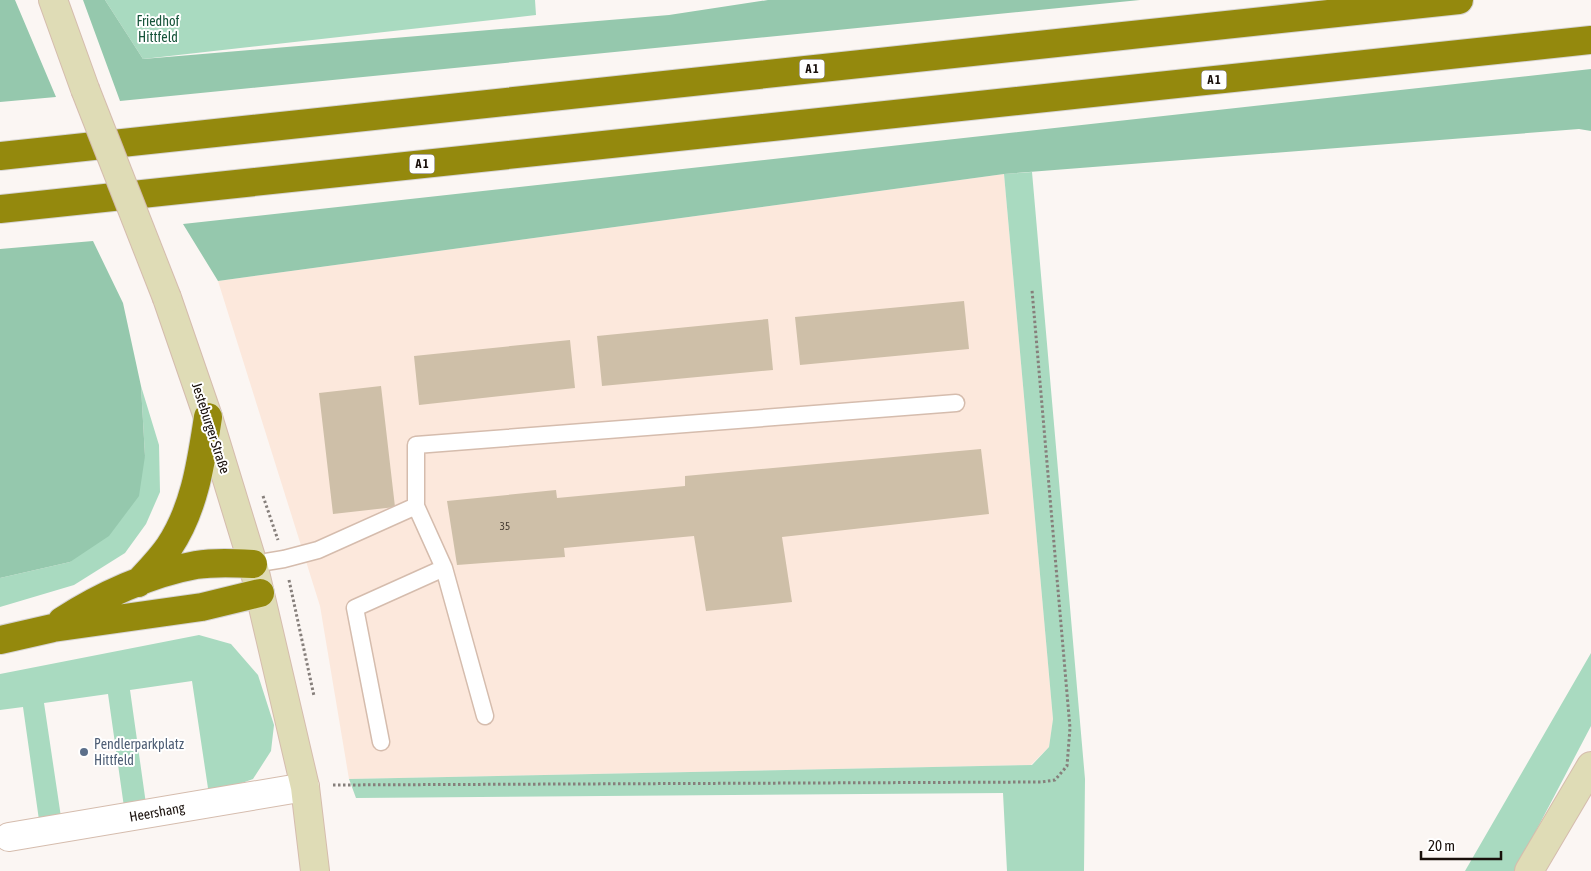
<svg xmlns="http://www.w3.org/2000/svg" width="1591" height="871" font-family="'Asap Condensed',sans-serif">
<rect width="100%" height="100%" fill="#fbf6f3"/>
<path fill="#fce8dc" d="M 1004,174 L 1053,719 L 1049,747 L 1031,765 L 349,779 L 320,606 L 218,281 Z"/>
<path fill="#a9dac0" d="M 105,0 L 535,0 L 536,15 L 143,59 Z
M 1032,172 L 1085,779 L 1084,871 L 1007,871 L 1003,793 L 356,798 L 349,779 L 1032,765 L 1049,747 L 1053,719 L 1004,174 Z
M 141,386 L 159,445 L 160,492 L 146,524 L 125,553 L 74,585 L 0,607 L 0,578 L 70,562 L 145,456 Z
M 199,635 L 231,644 L 258,675 L 274,725 L 271,751 L 253,779 L 209,795 L 192,681 L 130,690 L 146,804 L 124,807 L 108,694 L 44,703 L 61,817 L 39,820 L 23,707 L 0,710 L 0,674 Z
M 1591,653 L 1591,726 L 1515,871 L 1465,871 Z"/>
<path fill="#95c8ad" d="M 0,0 L 15,0 L 56,97 L 0,102 Z
M 83,0 L 105,0 L 143,59 L 669,15 L 768,0 L 1140,0 L 120,101 Z
M 1591,69 L 1591,131 L 1579,129 L 1004,174 L 218,281 L 183,224 Z
M 93,241 L 123,303 L 141,386 L 145,456 L 139,496 L 109,536 L 70,562 L 0,578 L 0,249 Z"/>
<path fill="#cebfa8" d="M 964,301 L 969,349 L 800,365 L 795,317 Z
M 768,319 L 773,370 L 602,386 L 597,336 Z
M 570,340 L 575,388 L 419,405 L 414,356 Z
M 381,386 L 395,507 L 333,514 L 319,393 Z
M 981,449 L 989,514 L 782,537 L 792,602 L 706,611 L 694,536 L 564,548 L 565,557 L 457,565 L 447,501 L 556,490 L 557,498 L 685,486 L 685,476 Z"/>
<g fill="none" stroke-linecap="round" stroke-linejoin="round">
<g stroke="#d5bcad" stroke-width="19">
<path id="service" d="M 253,564 L 284,559 L 318,550 L 416,506 L 416,445 L 956,403
M 444,568 L 485,716
M 381,742 L 355,608 L 444,568 L 416,506"/>
</g>
<g stroke="#d5bcad" stroke-width="30">
<path id="minor" d="M 9,837 L 305,787"/>
</g>
<g stroke="#d5bcad" stroke-width="30">
<path id="secondary" d="M 53,0 L 85,89
M 167,298 L 208,417 L 253,564 L 305,787 L 315,871
M 1529,871 L 1591,766"/>
</g>
<g stroke="#d6d4d3" stroke-width="30">
<path id="motorway" d="M 0,156 L 1459,0
M 0,209 L 1591,40
M 138,583 C 149,571 160,560 169,547 C 195,508 201,462 208,417
M 62,621 C 100,596 151,573 196,565 C 215,562 234,563 253,564
M 0,640 L 53,628 L 202,607 L 260,593"/>
</g>
<path stroke="#867f7b" stroke-width="3" stroke-dasharray="2.5 2.5" stroke-linecap="butt" d="M 263,496 L 278,540
M 289,580 L 314,696
M 333,785 L 1041,782 L 1055,780 L 1067,766 L 1070,728 L 1032,290"/>
<use href="#service" stroke="#fff" stroke-width="16"/>
<use href="#minor" stroke="#fff" stroke-width="28"/>
<use href="#secondary" stroke="#dfdcb6" stroke-width="28"/>
<use href="#motorway" stroke="#94890d" stroke-width="28"/>
<g stroke="#d5bcad" stroke-width="30" stroke-linecap="butt">
<path id="secondary-bridge" d="M 85,89 L 167,298"/>
</g>
<use href="#secondary-bridge" stroke="#dfdcb6" stroke-width="28"/>
</g>
<circle fill="#5c6f8a" stroke="#fff" stroke-width="2" cx="84" cy="752" r="5"/>
<g text-anchor="middle" dominant-baseline="central" stroke-width="4" stroke-linejoin="round" paint-order="stroke">
<g font-size="11" fill="#463c32">
<text x="505" y="526">35</text>
</g>
<g fill="#fff" stroke="#5e5854" stroke-width="1">
<rect x="799.5" y="59.5" width="25" height="19" rx="4"/>
<rect x="1201.5" y="70.5" width="25" height="19" rx="4"/>
<rect x="409.5" y="154.5" width="25" height="19" rx="4"/>
</g>
<g font-size="12" font-weight="bold" fill="#19100b">
<text x="812" y="69">A 1</text>
<text x="1214" y="80">A 1</text>
<text x="422" y="164">A 1</text>
</g>
<g font-size="14" fill="#16543a" stroke="#fff">
<text x="158" y="21">Friedhof<tspan x="158" dy="16">Hittfeld</tspan></text>
</g>
<g font-size="14" fill="#19100b" stroke="#fff">
<text transform="translate(211 428) rotate(72)">Jesteburger Straße</text>
<text transform="translate(157 812) rotate(-10)">Heershang</text>
</g>
<g font-size="14" fill="#4e5e75" stroke="#fff" text-anchor="start">
<text x="94" y="744">Pendlerparkplatz<tspan x="94" dy="16">Hittfeld</tspan></text>
</g>
</g>
<path d="M1421 851v8h80v-8" fill="none" stroke="#19100b" stroke-width="2.5"/>
<text x="1428" y="851" font-size="15" fill="#19100b" stroke="#ffffff" stroke-width="4" paint-order="stroke">20 m</text>
</svg>
